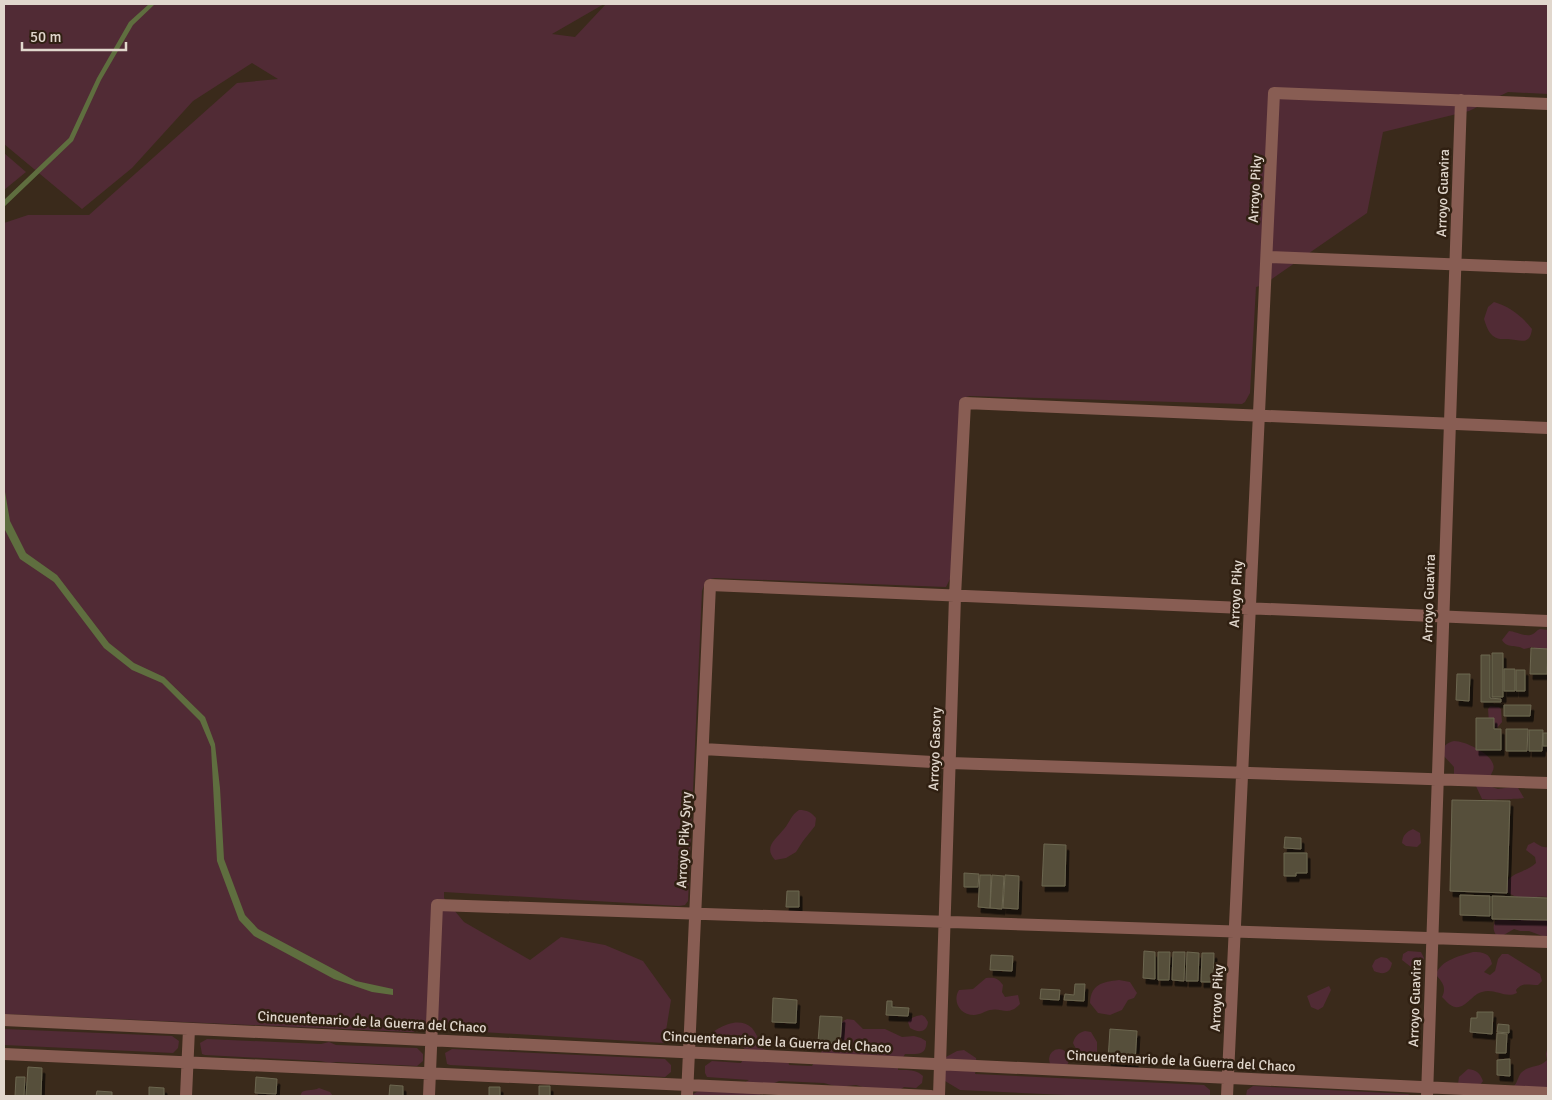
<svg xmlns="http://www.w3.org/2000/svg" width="1552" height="1100" font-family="Signika,sans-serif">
<defs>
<filter id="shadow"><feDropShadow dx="3" dy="5.5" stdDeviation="0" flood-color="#0009"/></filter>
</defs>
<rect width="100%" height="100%" fill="#3a2a1b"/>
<path fill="#512b35" d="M 4,4 L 604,4 L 552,34 L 575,37 L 606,4 L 1548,4 L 1548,94 L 1508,92 L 1469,111 L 1383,132 L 1367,213 L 1263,285 L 1256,287 L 1250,393 L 1245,402 L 1242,404 L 970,396 L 962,398 L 951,577 L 946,587 L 715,578 L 706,580 L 702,591 L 688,901 L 685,905 L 679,906 L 444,892 L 444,898 L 464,922 L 530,960 L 561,937 L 605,945 L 643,961 L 671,1000 L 664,1043 L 434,1029 L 419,1028 L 414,1032 L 409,1032 L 4,1014 L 4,223 L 28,215 L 89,215 L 237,83 L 278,79 L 252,63 L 193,101 L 132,168 L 82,209 L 4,144 Z
M 4,153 L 26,172 L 4,190 Z
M 1494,302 C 1509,306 1523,317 1532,329 C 1530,346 1520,340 1508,339 C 1502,339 1498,340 1493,336 C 1488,332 1486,325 1484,319 L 1488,307 Z
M 1540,629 L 1548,630 L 1548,648 L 1545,651 L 1537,650 L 1533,647 L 1524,649 C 1516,644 1507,649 1502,640 L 1509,631 C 1515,631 1526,638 1533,634 C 1535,633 1537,630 1540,629 Z
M 1490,706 L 1499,707 L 1501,709 L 1502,722 L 1497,728 L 1489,723 L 1488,709 Z
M 1454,741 C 1465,741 1490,753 1493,764 C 1495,769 1492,771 1491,775 C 1490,778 1491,783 1492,787 L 1498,789 L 1517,786 L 1524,798 C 1521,799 1485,800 1482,799 L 1475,784 L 1454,774 L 1454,767 L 1442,754 C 1443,746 1446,743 1454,741 Z
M 799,810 C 807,810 811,812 816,818 L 815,826 L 803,841 L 796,852 L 786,858 L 775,860 C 763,847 776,839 784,829 C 790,822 791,815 799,810 Z
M 1413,829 L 1420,833 L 1421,843 L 1417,847 L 1406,846 L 1402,843 C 1403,835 1406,832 1413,829 Z
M 1534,842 C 1539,845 1542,848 1548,847 L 1548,897 C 1533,894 1524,905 1506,891 C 1504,872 1525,874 1536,863 L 1535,857 L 1526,850 L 1528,845 Z
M 1534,917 L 1548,919 L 1548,935 L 1545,937 L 1529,931 L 1520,931 L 1514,929 L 1502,936 L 1496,935 C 1493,930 1493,927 1495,921 L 1501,919 L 1514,921 Z
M 1408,951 L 1421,952 L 1424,958 L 1422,964 L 1417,968 L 1411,967 L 1402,960 L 1403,954 Z
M 1473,952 C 1483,952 1490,953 1492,964 L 1484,972 L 1490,975 L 1495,971 L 1498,959 L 1502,954 L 1508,954 L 1540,974 L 1542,981 L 1538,985 C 1528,985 1522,982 1516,990 L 1517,993 C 1505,999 1495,988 1482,992 C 1472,994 1466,1009 1455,1007 C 1450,1006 1446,1001 1442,997 C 1447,987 1442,982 1436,975 C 1440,960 1460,956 1473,952 Z
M 1381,957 L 1387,958 L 1392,963 C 1390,974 1383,975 1374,971 L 1372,966 L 1375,960 Z
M 986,978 C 994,977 998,978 1003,985 L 1002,992 L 1005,997 L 1018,995 L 1020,1004 C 1008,1017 1002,1007 990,1010 C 985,1011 980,1015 974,1015 C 960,1015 952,1001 959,990 L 973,989 Z
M 1119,980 L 1130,982 L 1137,993 L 1134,998 L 1128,1000 L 1122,1010 L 1110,1015 L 1098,1013 L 1090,1003 C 1091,984 1102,982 1119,980 Z
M 1329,986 L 1331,990 L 1323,1007 L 1318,1010 L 1311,1007 L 1307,996 Z
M 922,1015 L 925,1017 L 928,1022 C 927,1033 918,1033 910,1028 L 908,1022 C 911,1017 916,1016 922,1015 Z
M 847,1019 L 854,1020 L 863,1029 L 885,1029 L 902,1037 L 914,1036 L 921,1038 L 926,1041 C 927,1056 917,1054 905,1054 L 898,1066 L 898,1070 C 907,1070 916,1069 923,1076 L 922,1083 L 916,1088 L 904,1087 L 898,1091 L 866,1088 L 856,1085 L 838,1087 L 824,1083 L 779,1081 L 761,1089 L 760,1096 L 691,1096 C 708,1081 732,1092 749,1080 L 707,1077 L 705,1073 L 705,1066 L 712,1061 L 741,1063 L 747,1052 L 743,1047 L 708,1045 L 702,1041 C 713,1030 737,1014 752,1028 C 757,1034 760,1043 763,1049 L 788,1057 L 789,1065 L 812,1066 C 817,1056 824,1049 831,1041 C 837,1033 837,1023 847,1019 Z
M 4,1029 L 172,1036 L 179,1041 L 178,1048 L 173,1053 L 4,1045 Z
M 1085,1031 L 1091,1032 L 1097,1042 L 1097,1055 C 1086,1062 1078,1054 1073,1043 C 1075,1036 1078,1033 1085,1031 Z
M 207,1039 L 321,1044 L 329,1042 L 336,1045 L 417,1048 L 423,1054 L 423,1061 L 417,1066 L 337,1062 L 330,1063 L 320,1061 L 205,1055 L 202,1054 L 200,1043 Z
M 1548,1046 L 1548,1090 L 1514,1086 C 1518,1082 1518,1075 1522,1072 C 1529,1065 1540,1068 1547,1060 L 1546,1054 Z
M1049 1059a10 10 0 1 1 20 0a10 10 0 1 1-20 0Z
M 452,1049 L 665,1059 L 671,1065 L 671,1072 L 665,1077 L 450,1065 L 447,1064 L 445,1053 Z
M 964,1050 L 976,1058 L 977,1065 L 975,1074 L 1204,1085 L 1210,1090 L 1210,1096 L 1087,1096 L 960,1090 L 940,1078 L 946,1057 L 957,1051 Z
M 1468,1069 C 1477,1070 1480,1073 1483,1081 L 1480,1085 L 1458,1084 L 1459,1077 Z
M 1253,1086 L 1408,1094 L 1412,1096 L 1246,1096 L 1247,1090 Z
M 319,1088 L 330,1092 L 333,1096 L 300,1096 L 302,1092 C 308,1089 313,1091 319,1088 Z"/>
<path fill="#5f6e3f" d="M 149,4 L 155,4 L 133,25 L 101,80 L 73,141 L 4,207 L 4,200 L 69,138 L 97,78 L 129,22 Z
M 4,486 L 10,521 L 26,553 L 57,575 L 109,643 L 134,663 L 164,677 L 205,717 L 215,744 L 220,788 L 224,859 L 245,915 L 258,929 L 356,981 L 393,989 L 393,995 L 372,992 L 334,979 L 254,936 L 239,920 L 217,861 L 211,747 L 200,721 L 162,683 L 132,670 L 104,648 L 54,582 L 20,559 L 4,528 Z"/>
<path fill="#56503a" stroke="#6c6650" filter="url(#shadow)" d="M 1531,648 L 1548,649 L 1547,674 L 1530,674 Z
M 1492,653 L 1503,653 L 1503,697 L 1492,697 Z
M 1481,655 L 1490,655 L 1490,698 L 1501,699 L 1501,702 L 1481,702 Z
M 1504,669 L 1515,669 L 1515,691 L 1504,691 Z
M 1516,670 L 1525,670 L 1525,691 L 1516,691 Z
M 1457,674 L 1470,674 L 1469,701 L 1456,700 Z
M 1504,705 L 1531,705 L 1530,716 L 1504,716 Z
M 1476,718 L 1494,718 L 1494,729 L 1501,729 L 1501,750 L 1476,750 Z
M 1506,729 L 1528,729 L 1527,751 L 1506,751 Z
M 1529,730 L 1543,730 L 1542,751 L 1529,751 Z
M 1543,733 L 1548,733 L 1548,746 L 1543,746 Z
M 1452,800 L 1510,801 L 1507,893 L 1450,891 Z
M 1285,837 L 1301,838 L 1301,849 L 1284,848 Z
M 1044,844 L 1066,845 L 1065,886 L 1042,886 Z
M 1284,853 L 1307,853 L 1307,873 L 1296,873 L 1296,876 L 1284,876 Z
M 964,873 L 979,874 L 978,887 L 964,887 Z
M 980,875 L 991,875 L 990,908 L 978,907 Z
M 992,875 L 1004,876 L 1002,909 L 990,908 Z
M 1005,875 L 1019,876 L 1018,909 L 1003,908 Z
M 787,891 L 799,891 L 799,907 L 786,907 Z
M 1460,895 L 1490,896 L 1490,916 L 1460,915 Z
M 1492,896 L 1548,898 L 1548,920 L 1492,919 Z
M 1144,951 L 1155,952 L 1155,979 L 1143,978 Z
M 1158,952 L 1170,952 L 1169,980 L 1158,980 Z
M 1173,952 L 1185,952 L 1184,981 L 1172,980 Z
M 1187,952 L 1199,953 L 1198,981 L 1186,981 Z
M 1202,953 L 1214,953 L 1213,982 L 1201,982 Z
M 991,955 L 1013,956 L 1012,971 L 990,970 Z
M 1075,984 L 1085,984 L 1084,1001 L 1064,1000 L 1065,994 L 1074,995 Z
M 1041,989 L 1060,990 L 1059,1000 L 1040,999 Z
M 773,998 L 797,1000 L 796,1023 L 772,1022 Z
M 887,1001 L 892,1001 L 892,1007 L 909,1008 L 908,1016 L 886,1015 Z
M 1477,1012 L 1493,1012 L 1492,1034 L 1470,1032 L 1471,1018 L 1477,1018 Z
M 820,1016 L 842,1017 L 840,1044 L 818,1042 Z
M 1498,1024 L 1509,1025 L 1509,1033 L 1497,1032 Z
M 1110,1029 L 1137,1031 L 1135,1062 L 1108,1060 Z
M 1497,1033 L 1507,1034 L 1506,1053 L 1496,1053 Z
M 1510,1059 L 1510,1076 L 1497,1075 L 1497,1060 Z
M 28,1067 L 42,1068 L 41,1096 L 26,1096 Z
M 16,1077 L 25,1077 L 24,1096 L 15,1096 Z
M 256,1077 L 277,1079 L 276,1094 L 255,1093 Z
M 390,1085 L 403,1086 L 403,1096 L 389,1096 Z
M 539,1086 L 550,1086 L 550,1096 L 539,1096 Z
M 149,1087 L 164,1088 L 164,1096 L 149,1096 Z
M 489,1087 L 500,1087 L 500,1096 L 489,1096 Z
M 97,1091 L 112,1092 L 112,1096 L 96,1096 Z"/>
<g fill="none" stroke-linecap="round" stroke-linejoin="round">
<path stroke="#885d53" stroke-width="12" d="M 1267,257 L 1548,268
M 703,749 L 950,763 L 1548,783
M 4,1020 L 1548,1093
M 4,1054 L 931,1096
M 186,1096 L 189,1029
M 429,1096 L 437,905 L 1548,942
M 687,1096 L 710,585 L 1548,621
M 939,1096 L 955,596 L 965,403 L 1548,428
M 1227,1096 L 1274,93 L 1548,104
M 1427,1096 L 1461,100"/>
</g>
<g text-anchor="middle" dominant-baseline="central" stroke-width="5" stroke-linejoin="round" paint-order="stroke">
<g font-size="14" fill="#e1d7cd" stroke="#302012">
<text transform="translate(1255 189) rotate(-87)">Arroyo Piky</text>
<text transform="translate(1443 193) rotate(-88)">Arroyo Guavira</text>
<text transform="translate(1236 594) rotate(-87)">Arroyo Piky</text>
<text transform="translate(1429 598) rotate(-88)">Arroyo Guavira</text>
<text transform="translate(935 749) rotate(-88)">Arroyo Gasory</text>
<text transform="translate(684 840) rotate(-87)">Arroyo Piky Syry</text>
<text transform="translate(1217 998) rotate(-87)">Arroyo Piky</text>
<text transform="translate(1415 1003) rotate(-88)">Arroyo Guavira</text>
<text transform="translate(372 1022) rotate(3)">Cincuentenario de la Guerra del Chaco</text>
<text transform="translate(777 1042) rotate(3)">Cincuentenario de la Guerra del Chaco</text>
<text transform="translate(1181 1061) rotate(3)">Cincuentenario de la Guerra del Chaco</text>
</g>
</g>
<rect width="1552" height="1100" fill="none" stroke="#e1d7cd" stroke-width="10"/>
<path d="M22 42v8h104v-8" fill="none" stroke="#e1d7cd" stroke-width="2.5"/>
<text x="30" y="42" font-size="15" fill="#e1d7cd" stroke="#302012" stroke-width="4" paint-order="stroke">50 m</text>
</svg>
